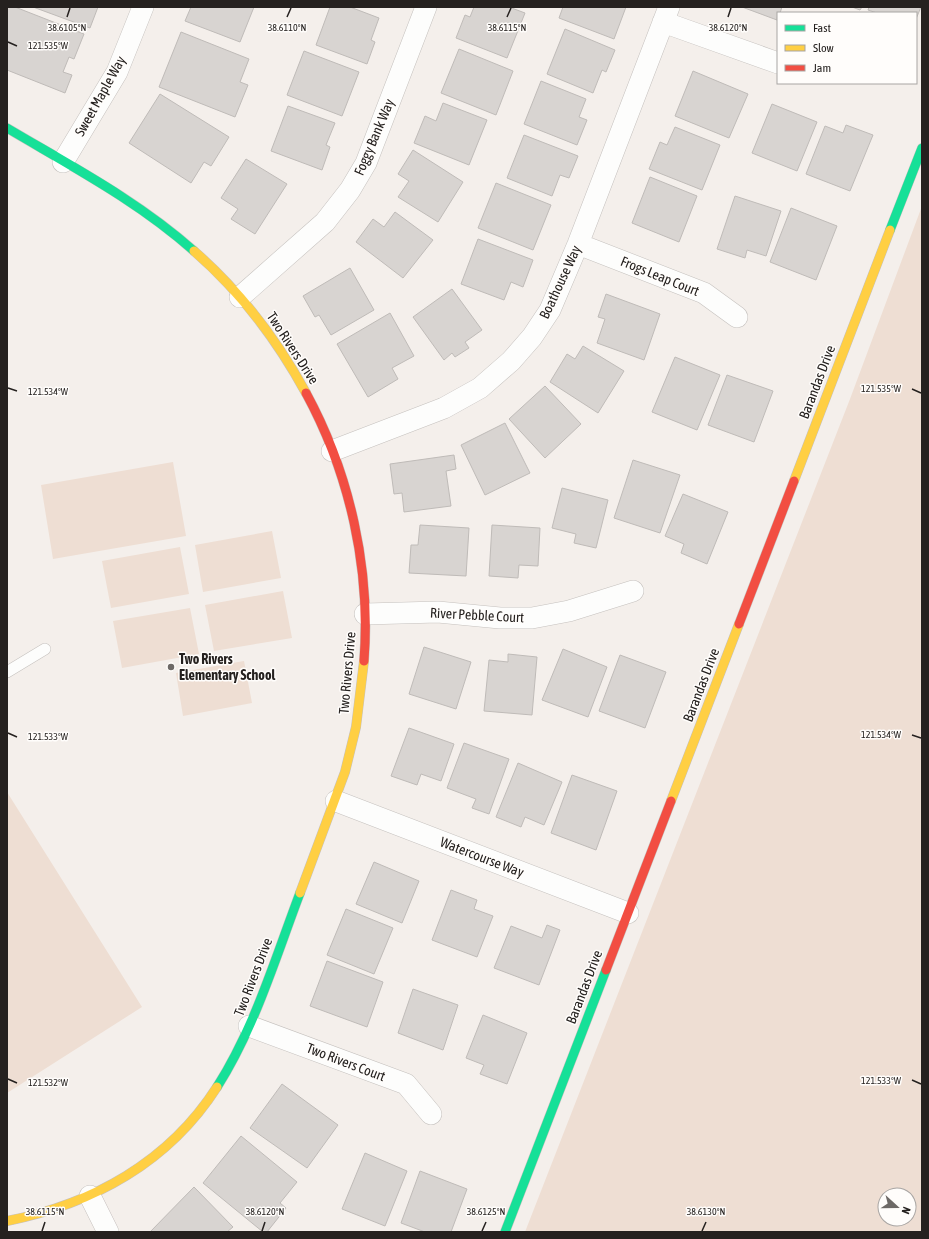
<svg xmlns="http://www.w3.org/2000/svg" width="929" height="1239" font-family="'Asap Condensed',sans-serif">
<rect width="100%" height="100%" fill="#f4efeb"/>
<path fill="#eeded3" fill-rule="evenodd" d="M 922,206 L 922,1232 L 525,1232 L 850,399 ZM 885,1195 L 909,1195 L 909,1219 L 885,1219 Z
M 173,462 L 186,536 L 53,559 L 41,485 Z
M 272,531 L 281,578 L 203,592 L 195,545 Z
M 180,547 L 189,594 L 111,608 L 102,561 Z
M 283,591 L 292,638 L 214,651 L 205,605 Z
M 190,608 L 199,654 L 122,668 L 113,621 Z
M 244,661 L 252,703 L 183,716 L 176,673 Z
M 7,792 L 142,1007 L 7,1093 Z"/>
<path fill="#d8d4d1" stroke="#bfbbb8" d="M 7,7 L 15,7 L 84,34 L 74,59 L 69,57 L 63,72 L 72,75 L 65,93 L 7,70 Z
M 33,7 L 98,7 L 90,28 Z
M 191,7 L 254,7 L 240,42 L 185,21 Z
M 330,7 L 350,7 L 379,18 L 371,40 L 375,42 L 367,64 L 316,45 Z
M 474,7 L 509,7 L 525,13 L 507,58 L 456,38 L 465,15 L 470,17 Z
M 563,7 L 626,7 L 614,39 L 559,18 Z
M 742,7 L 782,7 L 780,13 L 778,13 L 777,20 Z
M 852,7 L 862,7 L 860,10 Z
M 869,7 L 921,7 L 916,19 L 916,13 L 877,13 L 868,10 Z
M 565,29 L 615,50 L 606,72 L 602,70 L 593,93 L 547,74 Z
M 181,32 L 249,59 L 240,82 L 248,85 L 235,117 L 159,87 Z
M 459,49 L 513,71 L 496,115 L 441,93 Z
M 304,51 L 359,72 L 342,116 L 287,95 Z
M 693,71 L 748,94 L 729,138 L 675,116 Z
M 541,81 L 586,99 L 579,117 L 587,120 L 577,145 L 524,124 Z
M 160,94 L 229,137 L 211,166 L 204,162 L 191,183 L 129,143 Z
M 443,103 L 487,120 L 469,165 L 414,143 L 425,116 L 436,121 Z
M 772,104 L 817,122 L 797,171 L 752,153 Z
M 288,106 L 335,123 L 326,145 L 330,147 L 322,170 L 271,151 Z
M 846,125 L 873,135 L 850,191 L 806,174 L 825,126 L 843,133 Z
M 675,127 L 720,145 L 702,190 L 649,169 L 660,142 L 667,145 Z
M 524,135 L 578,156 L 569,178 L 560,175 L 552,196 L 507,178 Z
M 413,150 L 463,182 L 438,222 L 398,197 L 409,181 L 398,174 Z
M 246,159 L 287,184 L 255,234 L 231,219 L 238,209 L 221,198 Z
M 650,177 L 697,196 L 679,242 L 632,223 Z
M 496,183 L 551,205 L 533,250 L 478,228 Z
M 735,196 L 781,211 L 766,256 L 747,250 L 745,258 L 717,249 Z
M 791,208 L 837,226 L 816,280 L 770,262 Z
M 395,212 L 433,240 L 403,278 L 356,242 L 373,219 L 384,227 Z
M 478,239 L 533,260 L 523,287 L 511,282 L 504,300 L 461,284 Z
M 350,268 L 374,310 L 331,335 L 319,315 L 315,317 L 303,296 Z
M 452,289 L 482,330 L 465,342 L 469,348 L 455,357 L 452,353 L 444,360 L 413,317 Z
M 606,294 L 660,314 L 644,360 L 597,343 L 605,319 L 598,317 Z
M 390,313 L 414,356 L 392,368 L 398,379 L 368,397 L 337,344 Z
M 583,346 L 624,371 L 598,413 L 550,382 L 567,354 L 575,359 Z
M 675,357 L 720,375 L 697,430 L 652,412 Z
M 727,375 L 773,391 L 754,442 L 708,425 Z
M 545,386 L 581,424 L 545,458 L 509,419 Z
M 505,423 L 530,473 L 485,495 L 461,445 Z
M 454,455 L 456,469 L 446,471 L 451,506 L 404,512 L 402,493 L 394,494 L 390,464 Z
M 633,460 L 680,475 L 660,533 L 614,518 Z
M 562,488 L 608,500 L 596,548 L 574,543 L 576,534 L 552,528 Z
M 683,494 L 728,512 L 707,564 L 681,553 L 684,544 L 665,536 Z
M 420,525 L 469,528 L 466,576 L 409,573 L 411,545 L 418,545 Z
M 492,525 L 540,528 L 538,566 L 519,565 L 518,578 L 489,576 Z
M 424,647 L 471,662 L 456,709 L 409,694 Z
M 563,649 L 607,667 L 588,717 L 542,700 Z
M 508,654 L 537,657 L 532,715 L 484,711 L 489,660 L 508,662 Z
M 620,655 L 666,672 L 645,728 L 599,711 Z
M 409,728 L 454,744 L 441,781 L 421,774 L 417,785 L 391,776 Z
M 464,743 L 509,759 L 489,814 L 472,808 L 476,799 L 447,788 Z
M 518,763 L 562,782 L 544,825 L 525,817 L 521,827 L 496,817 Z
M 572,775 L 617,791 L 596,850 L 551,833 Z
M 374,862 L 419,881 L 402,923 L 356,904 Z
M 451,890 L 477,900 L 474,909 L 493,916 L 477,957 L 432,940 Z
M 346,909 L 393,928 L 374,974 L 327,955 Z
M 547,925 L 560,930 L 539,985 L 494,968 L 511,926 L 542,938 Z
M 327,961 L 383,982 L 367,1027 L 310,1006 Z
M 413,989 L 458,1005 L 443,1050 L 398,1033 Z
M 483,1015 L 527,1033 L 507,1084 L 480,1074 L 484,1065 L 466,1058 Z
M 282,1084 L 338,1125 L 307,1168 L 250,1128 Z
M 241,1136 L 297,1182 L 280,1203 L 286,1208 L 267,1232 L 263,1232 L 203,1183 Z
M 365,1153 L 407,1171 L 385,1226 L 342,1209 Z
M 420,1171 L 467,1189 L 451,1232 L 425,1232 L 401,1223 Z
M 194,1187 L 233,1227 L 227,1232 L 150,1232 Z"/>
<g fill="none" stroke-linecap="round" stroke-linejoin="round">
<g stroke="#c5c1be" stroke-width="12">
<path id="lane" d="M 7,672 L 45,649"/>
</g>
<g stroke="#c5c1be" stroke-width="22">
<path id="street" d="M 663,22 L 778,63
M 63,162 L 117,72 L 143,7
M 578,244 L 704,293 L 737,317
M 240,297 L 325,222 L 350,190 L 366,163 L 426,7
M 332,451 L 444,408 L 480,388 L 511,361 L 532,337 L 550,310 L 578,244 L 669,7
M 365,614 L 438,612 L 500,618 L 532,618 L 569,611 L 633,591
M 336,801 L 628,913
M 249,1026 L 406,1084 L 431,1114
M 90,1196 L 108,1232"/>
</g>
<g stroke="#c5c1be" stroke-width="10">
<path id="fast" d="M 7,128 C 71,166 138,201 194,251
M 890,230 L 922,148
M 217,1087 C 255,1027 275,959 300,893
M 505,1232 L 606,970"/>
</g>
<g stroke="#c5c1be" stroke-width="10">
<path id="slow" d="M 194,251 C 240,291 277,340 306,393
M 794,481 L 890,230
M 671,801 L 739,624
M 300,893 L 345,772 L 356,727 L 364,661
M 7,1221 C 93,1204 169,1162 217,1087"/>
</g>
<g stroke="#c5c1be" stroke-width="10">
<path id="jam" d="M 306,393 C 350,474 371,569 364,661
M 739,624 L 794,481
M 606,970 L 671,801"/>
</g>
<use href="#lane" stroke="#fdfdfc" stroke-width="11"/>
<use href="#street" stroke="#fdfdfc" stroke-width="21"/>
<use href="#fast" stroke="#16e098" stroke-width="9"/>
<use href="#slow" stroke="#ffcf43" stroke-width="9"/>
<use href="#jam" stroke="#f24e42" stroke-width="9"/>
</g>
<path fill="none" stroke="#25211f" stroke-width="1.5" d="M 67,17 L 70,8M 287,17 L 291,8M 507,17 L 511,8M 728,17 L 731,8M 8,42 L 17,46M 8,388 L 17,391M 912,389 L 921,393M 8,733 L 17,737M 912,735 L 921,738M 8,1079 L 17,1083M 912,1080 L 921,1084M 42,1231 L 45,1222M 262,1231 L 265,1222M 482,1231 L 486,1222M 702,1231 L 706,1222"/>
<circle fill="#6d6966" stroke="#fffdfb" stroke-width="1.5" cx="171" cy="667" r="4"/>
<g text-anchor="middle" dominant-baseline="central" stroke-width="3" stroke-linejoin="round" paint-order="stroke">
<g font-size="14" fill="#25211f" stroke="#fffdfb">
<text transform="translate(100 96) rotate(-61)">Sweet Maple Way</text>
<text transform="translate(374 137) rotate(-67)">Foggy Bank Way</text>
<text transform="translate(660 276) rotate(22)">Frogs Leap Court</text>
<text transform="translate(560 282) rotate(-65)">Boathouse Way</text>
<text transform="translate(293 348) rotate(57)">Two Rivers Drive</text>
<text transform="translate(817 382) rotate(-69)">Barandas Drive</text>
<text transform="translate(477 615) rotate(3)">River Pebble Court</text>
<text transform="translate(347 673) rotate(-85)">Two Rivers Drive</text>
<text transform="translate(701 685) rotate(-69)">Barandas Drive</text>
<text transform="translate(482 857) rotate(21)">Watercourse Way</text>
<text transform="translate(253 977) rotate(-69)">Two Rivers Drive</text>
<text transform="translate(584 987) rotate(-69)">Barandas Drive</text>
<text transform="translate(346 1062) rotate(21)">Two Rivers Court</text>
</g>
<g font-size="14" font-weight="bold" fill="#25211f" stroke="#fffdfb" text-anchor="start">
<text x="179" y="659">Two Rivers<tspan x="179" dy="16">Elementary School</tspan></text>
</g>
</g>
<g font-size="10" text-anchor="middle" fill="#25211f" stroke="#fffdfb" stroke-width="3" stroke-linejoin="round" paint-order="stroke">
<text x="67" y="31">38.6105°N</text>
<text x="287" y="31">38.6110°N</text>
<text x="507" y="31">38.6115°N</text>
<text x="728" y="31">38.6120°N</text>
<text x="48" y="49">121.535°W</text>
<text x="881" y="392">121.535°W</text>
<text x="48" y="395">121.534°W</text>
<text x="881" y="738">121.534°W</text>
<text x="48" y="740">121.533°W</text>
<text x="881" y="1084">121.533°W</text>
<text x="48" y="1086">121.532°W</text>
<text x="45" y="1215">38.6115°N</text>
<text x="265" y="1215">38.6120°N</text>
<text x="486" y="1215">38.6125°N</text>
<text x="706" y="1215">38.6130°N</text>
</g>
<rect width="929" height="1239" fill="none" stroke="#25211f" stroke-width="16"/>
<rect x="777" y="12" width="140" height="72" fill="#fffdfb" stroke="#a8a5a3"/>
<rect x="785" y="25" width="20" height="6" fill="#16e098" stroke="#a8a5a3"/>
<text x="813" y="32" font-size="12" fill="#25211f">Fast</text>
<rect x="785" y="45" width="20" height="6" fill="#ffcf43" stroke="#a8a5a3"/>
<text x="813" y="52" font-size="12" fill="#25211f">Slow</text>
<rect x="785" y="65" width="20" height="6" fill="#f24e42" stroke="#a8a5a3"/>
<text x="813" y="72" font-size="12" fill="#25211f">Jam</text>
<g transform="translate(897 1207) rotate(111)"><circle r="19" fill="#fffdfb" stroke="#a8a5a3"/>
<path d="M0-3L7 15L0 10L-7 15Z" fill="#6d6966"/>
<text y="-6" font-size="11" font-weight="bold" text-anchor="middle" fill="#25211f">N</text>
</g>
</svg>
